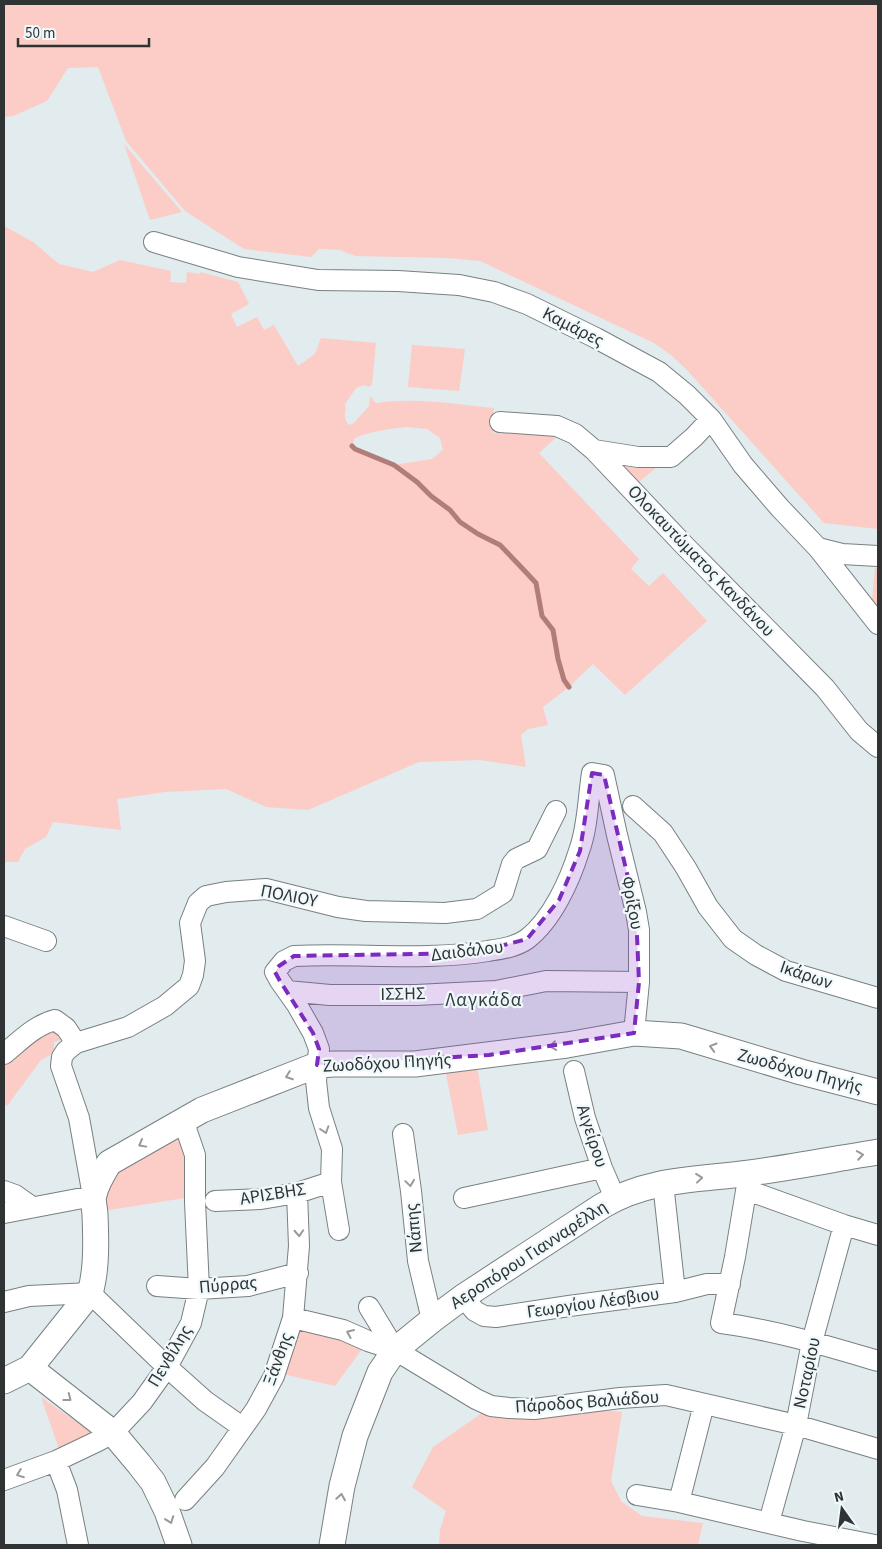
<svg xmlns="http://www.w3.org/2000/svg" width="882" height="1549" font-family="'Source Sans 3',sans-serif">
<rect width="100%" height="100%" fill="#e2ebed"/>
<path fill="#fcccc7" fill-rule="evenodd" d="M 4,4 L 878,4 L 878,529 L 824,523 L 687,370 L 671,355 L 654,343 L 480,261 L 447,258 L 355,256 L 340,250 L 319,249 L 311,257 L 244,249 L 185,211 L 126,141 L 98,67 L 68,68 L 47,101 L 13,116 L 4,117 Z
M 124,144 L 182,212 L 150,220 Z
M 4,226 L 33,242 L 59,264 L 93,272 L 120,260 L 171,271 L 170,282 L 186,283 L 187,272 L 200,274 L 200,272 L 238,282 L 249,304 L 231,314 L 237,327 L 257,317 L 264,330 L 274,325 L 298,366 L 315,354 L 321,338 L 376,343 L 372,385 L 368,387 L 364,385 L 356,388 L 345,404 C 347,413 341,416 349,425 L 354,423 L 369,406 L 370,396 L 376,403 C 418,397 453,404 494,408 L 493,433 L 559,435 L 539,453 L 639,559 L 631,569 L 649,586 L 663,573 L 707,621 L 625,695 L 593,664 L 569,687 L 543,707 L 548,725 L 528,729 L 521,735 L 526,767 L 480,760 L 419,762 L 308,810 L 266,807 L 226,789 L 165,792 L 117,799 L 121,830 L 53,822 L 46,837 L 25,849 L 18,862 L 4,862 ZM 407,427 L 427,429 L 440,438 L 443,450 L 432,459 L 394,465 L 355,449 L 352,446 L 355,438 C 372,431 389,429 407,427 Z
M 412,345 L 465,349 L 459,391 L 408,387 Z
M 638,464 L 658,466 L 638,483 L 621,465 L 636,467 Z
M 875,568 L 878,568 L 878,607 L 872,600 Z
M 58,1028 L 67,1038 L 54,1042 L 54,1053 L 41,1060 L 7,1106 L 4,1105 L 4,1061 L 31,1039 Z
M 476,1061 L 488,1130 L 458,1135 L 444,1064 Z
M 183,1126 L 191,1197 L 103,1211 L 111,1176 Z
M 298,1326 L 368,1341 L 335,1386 L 283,1374 Z
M 41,1397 L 98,1437 L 61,1455 Z
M 599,1410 L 622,1412 L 611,1481 L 621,1501 L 642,1516 L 703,1523 L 698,1545 L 439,1545 L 440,1530 L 446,1511 L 412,1487 L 433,1447 L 482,1413 Z"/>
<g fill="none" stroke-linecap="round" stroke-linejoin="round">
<path stroke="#b07d78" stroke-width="5" d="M 352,446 L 355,449 L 394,465 L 417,482 L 431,496 L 450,510 L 460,522 L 478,534 L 500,545 L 521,567 L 536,583 L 542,616 L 553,630 L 558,659 L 564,680 L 569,687"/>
<g stroke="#788082" stroke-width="22">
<path id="minor" d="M 154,242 L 238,267 L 318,280 L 398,281 L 459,285 L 494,292 L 527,304 L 596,338 L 659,372 L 687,395 L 711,419 L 743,465 L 780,508 L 818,548 L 878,624
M 500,422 L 557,426 L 575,434 L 594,450 L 683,544 L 825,688 L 859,731 L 878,747
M 594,450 L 638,457 L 671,457 L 694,437 L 711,419
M 818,548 L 842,554 L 878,556
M 633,806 L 663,833 L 686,868 L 708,907 L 733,939 L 756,955 L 786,971 L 878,998
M 4,926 L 46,941
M 287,991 L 330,995 L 416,995 L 496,991 L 546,981 L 639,982
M 4,1054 C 20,1041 35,1025 55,1020 L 66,1028 L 76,1043
M 574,1071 L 585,1118 L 602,1168 L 615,1198
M 403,1134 L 411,1191 L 418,1261 L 432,1320
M 749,1173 L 735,1257 L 721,1323 C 775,1330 827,1346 878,1361
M 663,1183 L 675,1292
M 747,1190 L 844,1225 L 878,1235
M 4,1191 L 15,1195 L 32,1207
M 464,1198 L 602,1168
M 215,1201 L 261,1199 L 297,1193 L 331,1182
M 4,1213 L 93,1196 L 79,1118 L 61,1066 L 62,1057 L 66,1051 L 76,1043 L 128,1027 L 165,1006 L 189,986 L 193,975 L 195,961 L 190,923 L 198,903 L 206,896 L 226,892 L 266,889 L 338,907 L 366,911 L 445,913 L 477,909 L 503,893 L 512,864 L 516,859 L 537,849 L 556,811
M 339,1230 L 331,1182 L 332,1149 L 319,1108 L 316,1081 L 319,1049 L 313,1033 L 297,1005 L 280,981 L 275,972 L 284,961 L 294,956 C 359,953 424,961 488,951 C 501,949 516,947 527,939 C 552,920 570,880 579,851 C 588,827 588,798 592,773 L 604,775 L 617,835 L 636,912 L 639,930 L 639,982 L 634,1033
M 157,1286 L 199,1289 L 248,1286 L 298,1273
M 463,1297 L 475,1311 L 484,1316 L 496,1317 L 569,1306 L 675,1292 L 707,1284 L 730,1284
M 4,1302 L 29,1296 L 90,1293 L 167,1367 L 205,1401 L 242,1427
M 369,1307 L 395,1350
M 293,1318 L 343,1330 L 368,1341 L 395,1350 L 476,1399 L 491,1406 L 509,1408 L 534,1409 L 620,1398 L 666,1395 L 796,1425 L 878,1449
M 56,1461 L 67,1490 L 78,1545
M 4,1480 L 56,1461 L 98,1441 L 113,1433 L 142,1402 L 167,1367 L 191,1323 L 199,1289 L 195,1202 L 195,1155 L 183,1120
M 637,1495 L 679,1502 L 803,1531 L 875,1545
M 185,1500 L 215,1467 L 256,1409 L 274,1376 L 293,1318 L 299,1246 L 297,1193
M 679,1502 L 704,1404
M 769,1522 L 796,1425 L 812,1342 L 844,1225"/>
</g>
<g stroke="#788082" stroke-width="27">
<path id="major" d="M 30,1368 L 113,1433 L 139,1464 L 153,1482 L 167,1511 L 179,1545
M 4,1381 L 30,1368 L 90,1293 C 97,1270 96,1239 95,1215 C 95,1208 92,1201 94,1195 C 96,1184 103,1173 109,1163 L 202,1110 L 317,1065 L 335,1064 L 415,1064 L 567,1045 L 634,1033 L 681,1036 L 801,1072 L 878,1092
M 332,1545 L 342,1486 L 355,1436 L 380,1372 L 395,1350 L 432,1320 L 463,1297 L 602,1206 C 649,1178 697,1180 750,1173 C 793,1167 835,1159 878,1152"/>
</g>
<use href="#minor" stroke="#fff" stroke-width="20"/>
<use href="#major" stroke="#fff" stroke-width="25"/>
</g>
<defs><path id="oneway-chevron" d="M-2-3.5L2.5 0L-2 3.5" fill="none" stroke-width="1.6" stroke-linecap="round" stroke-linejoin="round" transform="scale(1.25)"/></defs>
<g stroke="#98999a">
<use href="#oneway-chevron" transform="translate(553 1046) rotate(172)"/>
<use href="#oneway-chevron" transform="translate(713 1047) rotate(-164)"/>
<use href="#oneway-chevron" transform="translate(289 1076) rotate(160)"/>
<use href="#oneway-chevron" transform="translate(325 1130) rotate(72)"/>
<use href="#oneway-chevron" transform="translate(142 1144) rotate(151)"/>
<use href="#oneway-chevron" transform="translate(860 1155) rotate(-9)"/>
<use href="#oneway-chevron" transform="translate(699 1178) rotate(-6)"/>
<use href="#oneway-chevron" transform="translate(410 1183) rotate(82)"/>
<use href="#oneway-chevron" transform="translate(299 1233) rotate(87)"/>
<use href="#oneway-chevron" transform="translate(350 1333) rotate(-157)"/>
<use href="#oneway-chevron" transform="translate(68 1398) rotate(38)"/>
<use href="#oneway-chevron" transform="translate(20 1474) rotate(159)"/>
<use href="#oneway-chevron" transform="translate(341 1497) rotate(-81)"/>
<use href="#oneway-chevron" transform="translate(170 1520) rotate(70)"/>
</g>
<path fill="#7b2cbf" fill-opacity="0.2" stroke="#7b2cbf" stroke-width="4" stroke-dasharray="10 6" stroke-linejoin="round" d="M 592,773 L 604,775 L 636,912 L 639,982 L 634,1033 L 489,1055 L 317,1065 L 319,1049 L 313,1033 L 280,981 L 275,972 L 279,966 L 294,956 L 474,953 L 527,939 L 559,900 L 580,851 Z"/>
<g text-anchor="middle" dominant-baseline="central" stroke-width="4.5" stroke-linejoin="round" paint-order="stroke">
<g font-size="18" fill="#303334" stroke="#eff9fb">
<text transform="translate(573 327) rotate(27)">Καμάρες</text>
<text transform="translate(701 561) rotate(46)">Ολοκαυτώματος Κανδάνου</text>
<text transform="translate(289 896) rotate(11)">ΠΟΛΙΟΥ</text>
<text transform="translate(632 903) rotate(79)">Φρίξου</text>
<text transform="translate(467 951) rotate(-7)">Δαιδάλου</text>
<text transform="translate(806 975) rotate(19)">Ικάρων</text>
<text transform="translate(403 994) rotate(-1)">ΙΣΣΗΣ</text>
<text transform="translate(387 1063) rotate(-3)">Ζωοδόχου Πηγής</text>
<text transform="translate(800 1071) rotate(15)">Ζωοδόχου Πηγής</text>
<text transform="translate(592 1136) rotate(72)">Αιγείρου</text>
<text transform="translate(273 1194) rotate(-9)">ΑΡΙΣΒΗΣ</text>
<text transform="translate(414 1228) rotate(-96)">Νάπης</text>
<text transform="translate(529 1255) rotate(-33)">Αεροπόρου Γιανναρέλλη</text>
<text transform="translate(228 1285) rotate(-5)">Πύρρας</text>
<text transform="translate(593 1303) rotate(-8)">Γεωργίου Λέσβιου</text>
<text transform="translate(170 1356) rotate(-59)">Πενθίλης</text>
<text transform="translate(278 1359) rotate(-70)">Ξάνθης</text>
<text transform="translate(807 1373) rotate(-78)">Νοταρίου</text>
<text transform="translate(587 1402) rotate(-4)">Πάροδος Βαλιάδου</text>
</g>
<g font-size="19" letter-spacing="1" fill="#353d3e" stroke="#eff9fb">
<text x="484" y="1000">Λαγκάδα</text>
</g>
</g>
<rect width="882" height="1549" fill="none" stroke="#303334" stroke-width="10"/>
<g transform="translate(842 1509) rotate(346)" stroke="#eff9fb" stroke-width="4" paint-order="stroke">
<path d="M0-4L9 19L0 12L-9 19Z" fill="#303334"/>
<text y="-8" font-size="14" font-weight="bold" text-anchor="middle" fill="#303334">N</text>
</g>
<path d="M18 38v8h131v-8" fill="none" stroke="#303334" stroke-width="2.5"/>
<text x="25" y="38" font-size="15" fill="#303334" stroke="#eff9fb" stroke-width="4" paint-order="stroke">50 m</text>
</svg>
